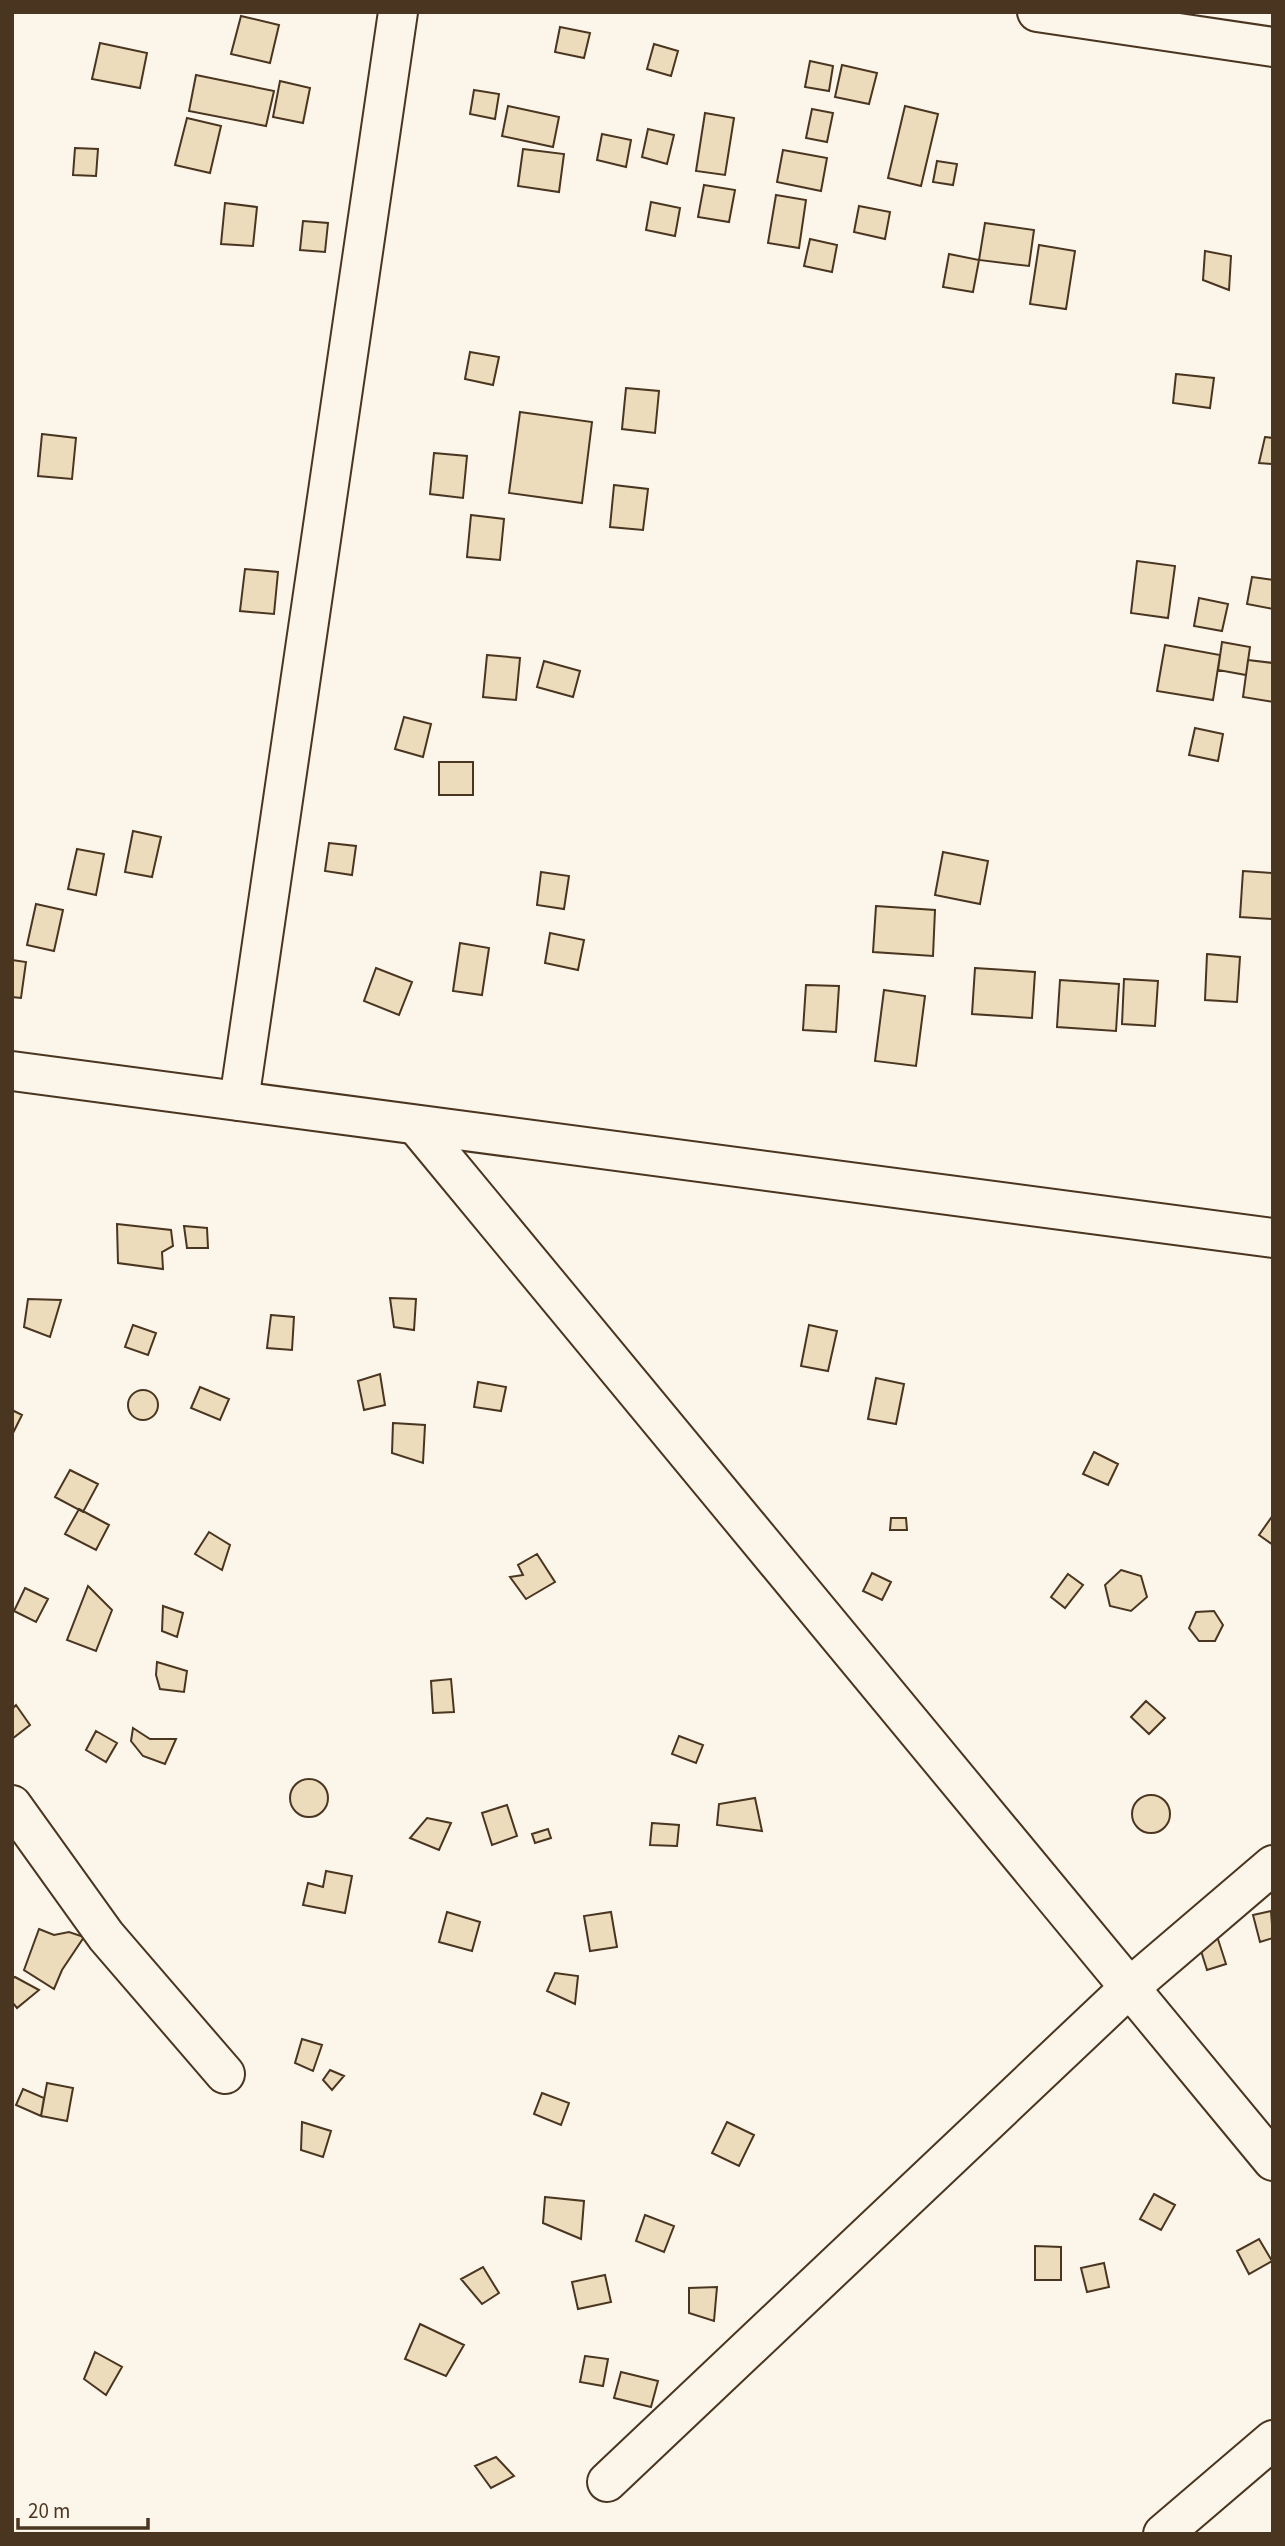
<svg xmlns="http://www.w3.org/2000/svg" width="1285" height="2546" font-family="'Source Sans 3',sans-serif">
<rect width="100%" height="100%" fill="#fbf6e9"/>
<path fill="#ecdcbc" stroke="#4a3520" stroke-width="2" d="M 241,16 L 279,25 L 270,63 L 231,54 Z
M 560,27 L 590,33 L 584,58 L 555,52 Z
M 100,43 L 147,53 L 140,88 L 92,79 Z
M 654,44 L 678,51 L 671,76 L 647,69 Z
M 810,61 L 833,66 L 829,91 L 805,87 Z
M 842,65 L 877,73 L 869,104 L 835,97 Z
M 196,75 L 274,91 L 266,126 L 189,111 Z
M 280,81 L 310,88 L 303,123 L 273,117 Z
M 474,90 L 499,94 L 495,119 L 470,114 Z
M 508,106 L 559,117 L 553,147 L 502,136 Z
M 905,106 L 938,114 L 921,186 L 888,178 Z
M 812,109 L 833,113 L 827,142 L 806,138 Z
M 705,113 L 734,118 L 725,175 L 696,171 Z
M 187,118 L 221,126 L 210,173 L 175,165 Z
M 648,129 L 674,135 L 667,164 L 642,157 Z
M 602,134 L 631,140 L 626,167 L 597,160 Z
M 75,148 L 98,149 L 96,176 L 73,175 Z
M 523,149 L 564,154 L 559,192 L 518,186 Z
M 783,150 L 827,158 L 821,191 L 777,182 Z
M 937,161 L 957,164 L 953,185 L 933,182 Z
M 704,185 L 735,190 L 729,222 L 698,217 Z
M 776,195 L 806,200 L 799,248 L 768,243 Z
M 651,202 L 680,208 L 675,236 L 646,230 Z
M 225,203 L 257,207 L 253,246 L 221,244 Z
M 859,206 L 890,212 L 885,239 L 854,232 Z
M 303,221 L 328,223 L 325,252 L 300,250 Z
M 985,223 L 1034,230 L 1029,266 L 979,260 Z
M 810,239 L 837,245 L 832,272 L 804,266 Z
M 1039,245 L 1075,251 L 1066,309 L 1030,304 Z
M 1205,251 L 1231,256 L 1229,290 L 1203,280 Z
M 949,254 L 979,260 L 973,292 L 943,287 Z
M 470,352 L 499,357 L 493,385 L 465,379 Z
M 1176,374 L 1214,378 L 1210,408 L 1173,403 Z
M 626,388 L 659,391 L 655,433 L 622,429 Z
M 520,412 L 592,422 L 582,503 L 509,493 Z
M 42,434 L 76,438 L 72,479 L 38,476 Z
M 1265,437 L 1273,438 L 1273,464 L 1259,463 Z
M 434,453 L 467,456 L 463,498 L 430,494 Z
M 614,485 L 648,489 L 643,530 L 610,527 Z
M 471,515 L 504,519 L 500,560 L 467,557 Z
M 1137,561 L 1175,566 L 1168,618 L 1131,613 Z
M 245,569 L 278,572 L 274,614 L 240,611 Z
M 1252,577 L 1273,580 L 1273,609 L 1247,604 Z
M 1199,598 L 1228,604 L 1222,631 L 1194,626 Z
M 1222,642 L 1250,647 L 1246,675 L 1218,670 Z
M 1165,645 L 1220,655 L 1213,700 L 1157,691 Z
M 487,655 L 520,658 L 516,700 L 483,697 Z
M 1248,660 L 1273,663 L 1273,702 L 1243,697 Z
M 544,661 L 580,671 L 573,697 L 537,687 Z
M 404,717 L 431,724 L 423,757 L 395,749 Z
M 1195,728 L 1223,734 L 1218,761 L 1189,755 Z
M 439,762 L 473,762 L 473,795 L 439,795 Z
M 133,831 L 161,837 L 152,877 L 125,872 Z
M 329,843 L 356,846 L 352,875 L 325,871 Z
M 77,849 L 104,854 L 96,895 L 68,889 Z
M 943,852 L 988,861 L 980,904 L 935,895 Z
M 1243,871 L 1273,873 L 1273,919 L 1240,917 Z
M 541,872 L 569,876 L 564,909 L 537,905 Z
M 36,904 L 63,910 L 54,951 L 27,945 Z
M 876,906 L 935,910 L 933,956 L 873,952 Z
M 550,933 L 584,940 L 578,970 L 545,963 Z
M 460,943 L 489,948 L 482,995 L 453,991 Z
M 1207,954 L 1240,957 L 1237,1002 L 1205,1000 Z
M 12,960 L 26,962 L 21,998 L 12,997 Z
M 376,968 L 412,982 L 399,1015 L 364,1001 Z
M 975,968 L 1035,972 L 1032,1018 L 972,1014 Z
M 1124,979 L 1158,981 L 1155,1026 L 1122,1024 Z
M 1060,980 L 1119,984 L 1116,1031 L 1057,1027 Z
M 806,985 L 839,986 L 836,1032 L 803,1030 Z
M 884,990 L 925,996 L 916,1066 L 875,1061 Z
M 117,1224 L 171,1230 L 173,1246 L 162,1252 L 163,1269 L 118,1263 Z
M 184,1226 L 207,1228 L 208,1248 L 187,1248 Z
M 390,1298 L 416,1299 L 414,1330 L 394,1327 Z
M 28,1299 L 61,1300 L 50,1337 L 24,1327 Z
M 271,1315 L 294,1317 L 292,1350 L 267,1348 Z
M 133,1325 L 156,1333 L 148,1355 L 125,1347 Z
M 809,1325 L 837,1331 L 828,1371 L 801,1366 Z
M 380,1374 L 385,1405 L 364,1410 L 358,1381 Z
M 876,1378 L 904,1384 L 896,1424 L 868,1419 Z
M 478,1382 L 506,1387 L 501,1411 L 474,1407 Z
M 200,1387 L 229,1399 L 220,1420 L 191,1408 Z
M128 1405a15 15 0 1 1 30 0a15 15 0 1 1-30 0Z
M 12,1410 L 22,1415 L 12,1435 Z
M 393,1423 L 425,1425 L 423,1463 L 392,1453 Z
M 1094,1452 L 1118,1464 L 1108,1485 L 1083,1474 Z
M 70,1470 L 98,1484 L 83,1512 L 55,1497 Z
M 79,1509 L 109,1525 L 96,1550 L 65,1534 Z
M 1273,1515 L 1273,1545 L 1259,1535 Z
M 891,1518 L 906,1518 L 907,1530 L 890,1530 Z
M 209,1532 L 230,1545 L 222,1570 L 195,1554 Z
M 537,1554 L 555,1582 L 526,1599 L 510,1577 L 523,1575 L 518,1565 Z
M 1121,1570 L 1141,1576 L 1147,1597 L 1131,1611 L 1110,1606 L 1105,1585 Z
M 872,1573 L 891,1582 L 882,1600 L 863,1591 Z
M 1068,1574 L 1083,1585 L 1065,1608 L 1051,1597 Z
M 88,1586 L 112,1610 L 96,1651 L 67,1640 Z
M 25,1588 L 48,1599 L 36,1622 L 14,1611 Z
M 163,1606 L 183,1613 L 177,1637 L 162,1631 Z
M 1214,1611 L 1223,1625 L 1215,1641 L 1199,1641 L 1189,1628 L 1196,1612 Z
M 157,1662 L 187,1671 L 184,1692 L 160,1689 L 156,1675 Z
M 451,1679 L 454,1712 L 433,1713 L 431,1681 Z
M 1146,1701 L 1165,1718 L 1149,1734 L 1131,1717 Z
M 16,1705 L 30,1725 L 12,1739 L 12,1709 Z
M 133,1728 L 150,1739 L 176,1739 L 165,1764 L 143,1756 L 131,1741 Z
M 96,1731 L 117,1743 L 106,1762 L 86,1750 Z
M 679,1736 L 703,1745 L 696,1763 L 672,1754 Z
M290 1798a19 19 0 1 1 38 0a19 19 0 1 1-38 0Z
M1132 1814a19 19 0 1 1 38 0a19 19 0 1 1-38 0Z
M 755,1798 L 762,1831 L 717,1825 L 719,1804 Z
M 507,1805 L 517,1836 L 492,1845 L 482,1813 Z
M 427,1818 L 451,1823 L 439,1850 L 410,1838 Z
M 652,1823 L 679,1825 L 677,1846 L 650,1845 Z
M 548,1829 L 551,1838 L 535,1843 L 532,1834 Z
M 326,1871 L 352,1876 L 345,1913 L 303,1905 L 308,1883 L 323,1887 Z
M 1271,1911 L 1273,1938 L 1260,1942 L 1253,1915 Z
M 447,1912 L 480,1922 L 472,1951 L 439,1942 Z
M 611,1912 L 617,1947 L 590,1951 L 584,1916 Z
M 39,1929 L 54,1935 L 69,1932 L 84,1937 L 62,1970 L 54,1989 L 24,1970 Z
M 1216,1933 L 1226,1964 L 1207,1970 L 1197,1938 Z
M 555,1973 L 578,1976 L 575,2004 L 547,1991 Z
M 15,1977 L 39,1990 L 17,2008 L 12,2002 L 12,1979 Z
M 302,2039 L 322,2045 L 313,2071 L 295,2063 Z
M 330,2070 L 344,2076 L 332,2090 L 323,2080 Z
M 47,2083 L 73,2088 L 67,2121 L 41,2116 Z
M 23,2089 L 44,2098 L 41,2116 L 16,2105 Z
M 542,2093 L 569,2103 L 561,2125 L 534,2114 Z
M 302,2122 L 331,2131 L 323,2157 L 301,2150 Z
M 727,2122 L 754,2135 L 739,2166 L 712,2153 Z
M 1154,2194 L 1175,2205 L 1161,2230 L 1140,2219 Z
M 545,2197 L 584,2201 L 581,2239 L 543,2223 Z
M 645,2215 L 674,2226 L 664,2252 L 636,2241 Z
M 1259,2239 L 1272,2261 L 1249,2274 L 1237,2251 Z
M 1035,2246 L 1061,2247 L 1061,2280 L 1035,2280 Z
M 1104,2263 L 1109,2287 L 1087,2292 L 1081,2268 Z
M 483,2267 L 499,2293 L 482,2304 L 461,2279 Z
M 605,2275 L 611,2302 L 578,2309 L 572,2282 Z
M 717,2287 L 714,2321 L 689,2313 L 689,2288 Z
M 420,2324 L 464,2345 L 446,2376 L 405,2359 Z
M 95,2352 L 122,2367 L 106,2395 L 84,2379 Z
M 585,2356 L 608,2359 L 603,2386 L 580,2382 Z
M 621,2372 L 658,2381 L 651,2407 L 614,2398 Z
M 496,2457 L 514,2476 L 491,2488 L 475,2466 Z"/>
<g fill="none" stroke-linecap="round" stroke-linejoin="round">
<g stroke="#4a3520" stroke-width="42">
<path id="minor" d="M 1037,12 L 1273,47
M 239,1101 L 398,12
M 416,1125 L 1273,2161
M 12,1805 L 106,1936 L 225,2074
M 607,2482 L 1129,1988 L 1273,1865
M 1163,2534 L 1273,2440"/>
</g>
<g stroke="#4a3520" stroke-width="42">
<path id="tertiary" d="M 12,1071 L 1273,1238"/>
</g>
<use href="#minor" stroke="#fbf6e9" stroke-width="38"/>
<use href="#tertiary" stroke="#fbf6e9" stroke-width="38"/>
</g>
<rect width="1285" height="2546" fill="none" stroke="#4a3520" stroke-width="28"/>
<path d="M18 2518v10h130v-10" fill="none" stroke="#4a3520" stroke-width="3.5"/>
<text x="28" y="2518" font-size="21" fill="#4a3520" stroke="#fbf6e9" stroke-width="5" paint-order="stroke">20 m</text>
</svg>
